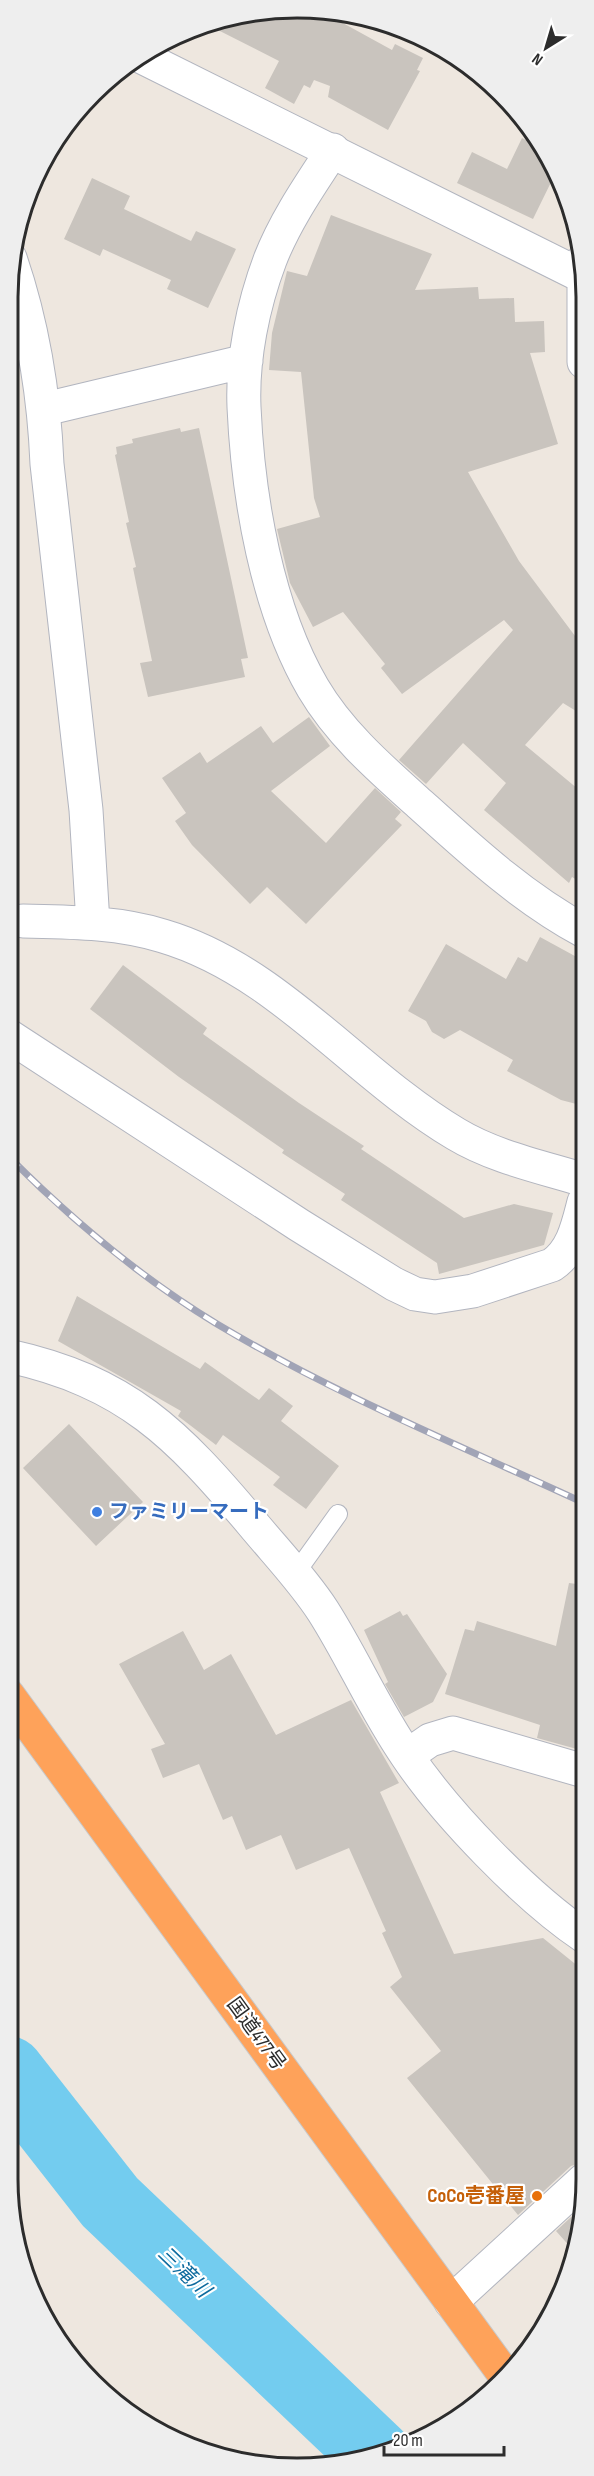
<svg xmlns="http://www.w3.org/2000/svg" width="594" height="2476" font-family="'Sofia Sans Condensed','Noto Sans JP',sans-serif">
<rect width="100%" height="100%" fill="#eee7df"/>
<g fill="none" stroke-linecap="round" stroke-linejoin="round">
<path stroke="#73ccef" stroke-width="72" d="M 8,2072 L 110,2202 L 377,2456"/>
</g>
<path fill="#c9c4be" d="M 321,11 L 392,50 L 395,44 L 423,58 L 417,70 L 420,71 L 388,130 L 328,97 L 330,86 L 314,80 L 310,88 L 304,85 L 294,104 L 265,88 L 279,61 L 208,25 L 222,17 Z
M 522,138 L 542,148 L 557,170 L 533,219 L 457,183 L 472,152 L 507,169 Z
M 92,178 L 130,196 L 124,209 L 191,241 L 196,231 L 236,249 L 208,308 L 167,289 L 171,280 L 103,249 L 100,256 L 64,239 Z
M 331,215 L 432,254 L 415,290 L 478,287 L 479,299 L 514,298 L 515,322 L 544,321 L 545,352 L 530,353 L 558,444 L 468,472 L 519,561 L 584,648 L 584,716 L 563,703 L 525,745 L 584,794 L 584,884 L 572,877 L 569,883 L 484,810 L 506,783 L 463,743 L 426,784 L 399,760 L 513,630 L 504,620 L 402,694 L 381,668 L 385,664 L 343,612 L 313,627 L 290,583 L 277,529 L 320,517 L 314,498 L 301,372 L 269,370 L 272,333 L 287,271 L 307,276 Z
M 180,428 L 181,432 L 199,428 L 248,658 L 241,659 L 245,677 L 148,697 L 140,663 L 152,661 L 133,568 L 136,567 L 126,523 L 129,522 L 115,455 L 117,454 L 116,447 L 133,443 L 132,439 Z
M 309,717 L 330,746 L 271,791 L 326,843 L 375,788 L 401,812 L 395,819 L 402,825 L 306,924 L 267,887 L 250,904 L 192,845 L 175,821 L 186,813 L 162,778 L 200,752 L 207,763 L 261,726 L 273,743 Z
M 540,937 L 584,961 L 584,1106 L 561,1100 L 507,1071 L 513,1060 L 460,1030 L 444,1039 L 432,1032 L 426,1021 L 408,1011 L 446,944 L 506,979 L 518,957 L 527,962 Z
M 123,965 L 207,1028 L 203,1034 L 299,1103 L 364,1146 L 361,1149 L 464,1218 L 514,1204 L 553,1213 L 544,1245 L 439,1274 L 437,1263 L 341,1200 L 345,1194 L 282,1153 L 284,1150 L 179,1077 L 90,1009 Z
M 77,1296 L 200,1369 L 205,1362 L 259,1400 L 269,1388 L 293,1406 L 281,1421 L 339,1466 L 306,1509 L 273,1485 L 280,1477 L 223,1435 L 216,1445 L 178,1416 L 181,1411 L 58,1341 Z
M 69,1424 L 143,1502 L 96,1546 L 23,1468 Z
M 569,1583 L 584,1585 L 584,1751 L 537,1738 L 540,1725 L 445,1694 L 465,1629 L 474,1631 L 477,1621 L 556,1646 Z
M 400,1611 L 403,1616 L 407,1614 L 447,1674 L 433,1702 L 404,1717 L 385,1684 L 388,1682 L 364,1630 Z
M 183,1631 L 204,1670 L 231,1654 L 276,1735 L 351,1700 L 399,1783 L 380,1792 L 454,1954 L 543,1938 L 584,1971 L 584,2162 L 571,2166 L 518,2215 L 407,2078 L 441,2051 L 390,1987 L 402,1977 L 382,1933 L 386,1931 L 349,1848 L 296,1870 L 281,1835 L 246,1850 L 232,1816 L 223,1820 L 199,1764 L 163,1778 L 151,1749 L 165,1744 L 119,1664 Z
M 584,2205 L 584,2217 L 573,2250 L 556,2231 Z"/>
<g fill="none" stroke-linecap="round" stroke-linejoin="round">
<g stroke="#b2b5bf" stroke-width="20">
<path id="lane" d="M 295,1574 L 338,1514"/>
</g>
<g stroke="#b2b5bf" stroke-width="35">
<path id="street" d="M 333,150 C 310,185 285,221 270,260 C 253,305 242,359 244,407 C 248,498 267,609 313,688 C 340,734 382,770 421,805 C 473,852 523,898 584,931
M 45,409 L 246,361
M 9,1036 L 299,1225 L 394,1284 L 415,1294 L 435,1297 L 473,1291 L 552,1265 C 573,1251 578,1225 584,1202
M 9,1356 C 127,1382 177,1434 252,1523 C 276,1552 303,1580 323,1611 C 353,1658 375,1710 407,1756 C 446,1814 526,1897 584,1936
M 407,1756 L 430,1740 L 453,1733 L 584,1771
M 451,2302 L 584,2180"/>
</g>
<g stroke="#b2b5bf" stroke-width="35">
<path id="secondary" d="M 142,57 L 582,276
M 10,258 C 33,325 44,393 47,464 L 86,810 L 93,923
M 584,259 L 584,362
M 23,921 C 70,922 118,922 163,936 C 278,970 355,1074 456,1134 C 494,1157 542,1167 584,1180"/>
</g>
<g stroke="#c8c8c8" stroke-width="35">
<path id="highway" d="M 8,1695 L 504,2374"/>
</g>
<use href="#lane" stroke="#fff" stroke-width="18"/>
<use href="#street" stroke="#fff" stroke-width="33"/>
<use href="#secondary" stroke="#fff" stroke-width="33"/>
<use href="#highway" stroke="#fea25a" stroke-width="33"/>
<g stroke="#a1a4b6" stroke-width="7">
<path id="rail" d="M 9,1157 C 71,1219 141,1278 217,1324 C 334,1394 461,1446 584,1503"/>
</g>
<use href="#rail" stroke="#fff" stroke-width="4.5" stroke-dasharray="14" stroke-linecap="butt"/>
</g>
<circle fill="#3f7fe0" stroke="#fff" stroke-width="2" cx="97" cy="1512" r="6"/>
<circle fill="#e8710a" stroke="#fff" stroke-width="2" cx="537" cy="2196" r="6"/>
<g text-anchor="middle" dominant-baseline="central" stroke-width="4.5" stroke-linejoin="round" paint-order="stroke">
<g font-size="20" font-weight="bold" fill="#366cbe" stroke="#fff" text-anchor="start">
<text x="109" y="1512">ファミリーマート</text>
</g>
<g font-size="20" fill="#2c2c2c" stroke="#fff">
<text transform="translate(256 2034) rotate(54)">国道477号</text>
</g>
<g font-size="20" font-weight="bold" fill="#c56008" stroke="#fff" text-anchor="end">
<text x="525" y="2196">CoCo壱番屋</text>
</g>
<g font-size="21" font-style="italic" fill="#0e6b9e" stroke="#fff">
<text transform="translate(184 2272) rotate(44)">三滝川</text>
</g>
</g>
<path d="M0 0H594V2476H0ZM297 18H297A279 279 0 0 1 576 297V2179A279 279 0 0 1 297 2458H297A279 279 0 0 1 18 2179V297A279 279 0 0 1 297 18Z" fill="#eee" fill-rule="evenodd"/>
<path fill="none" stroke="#2c2c2c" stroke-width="3" d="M297 18H297A279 279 0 0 1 576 297V2179A279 279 0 0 1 297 2458H297A279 279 0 0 1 18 2179V297A279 279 0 0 1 297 18Z"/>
<g transform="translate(546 48) rotate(217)" stroke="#ffffff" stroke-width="4.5" paint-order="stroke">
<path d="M0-4.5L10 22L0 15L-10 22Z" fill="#2c2c2c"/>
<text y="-9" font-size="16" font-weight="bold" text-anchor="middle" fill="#2c2c2c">N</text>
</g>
<path d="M384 2446v9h120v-9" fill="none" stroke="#2c2c2c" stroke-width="3"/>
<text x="393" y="2446" font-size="18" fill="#2c2c2c" stroke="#ffffff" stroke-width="4.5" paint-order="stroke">20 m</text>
</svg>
